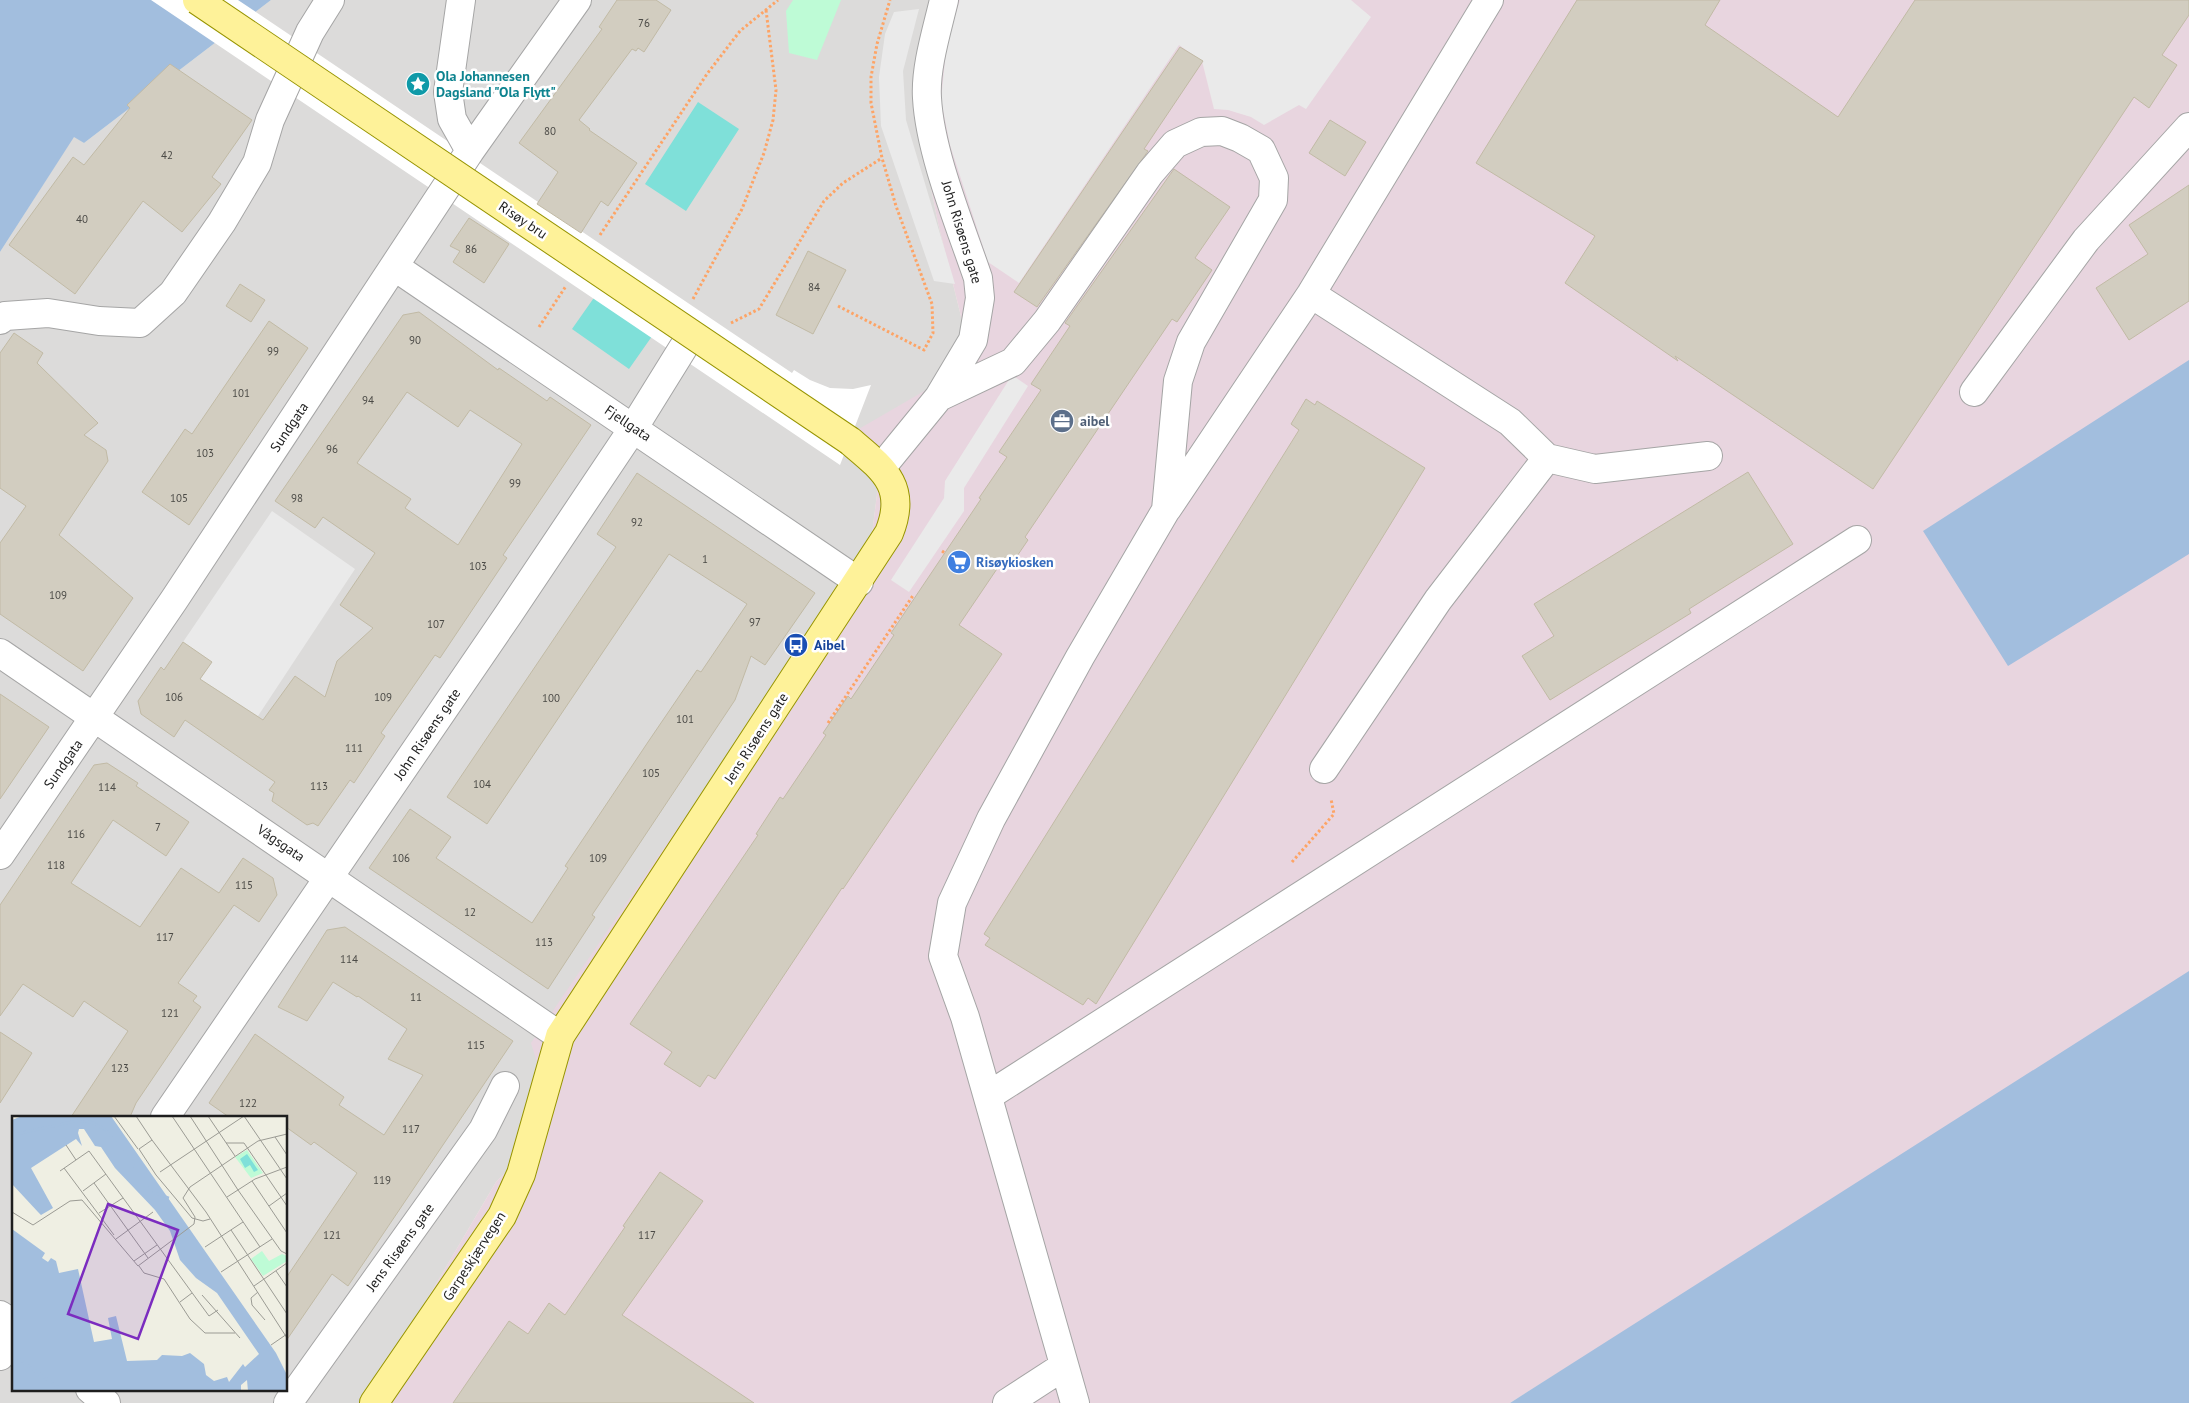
<svg xmlns="http://www.w3.org/2000/svg" width="2189" height="1403" font-family="'PT Sans',sans-serif">
<rect width="100%" height="100%" fill="#efefe3"/>
<path fill="#dcdbda" fill-rule="evenodd" d="M 271,0 L 936,0 L 913,99 L 938,223 L 968,345 L 879,478 L 870,550 L 545,1088 L 523,1154 L 496,1182 L 366,1403 L 0,1403 L 0,252 L 74,136 L 84,143 ZM 14,1117 L 286,1117 L 286,1389 L 14,1389 Z"/>
<path fill="#e8d5df" d="M 936,0 L 2189,0 L 2189,976 L 1510,1403 L 366,1403 L 496,1182 L 523,1154 L 545,1088 L 531,1043 L 676,830 L 870,550 L 879,478 L 845,437 L 957,372 L 968,345 L 938,223 L 913,99 Z"/>
<path fill="#befbd6" d="M 793,0 L 841,0 L 817,60 L 789,53 L 786,11 Z"/>
<path fill="#7fe0d9" d="M 698,102 L 739,129 L 686,211 L 645,184 Z
M 605,282 L 662,322 L 629,369 L 572,329 Z"/>
<path fill="#eaeaea" d="M 960,0 L 1351,0 L 1371,17 L 1306,109 L 1299,105 L 1264,125 L 1251,117 L 1228,110 L 1214,109 L 1202,61 L 1179,45 L 1019,283 L 988,262 L 950,145 L 941,100 L 947,41 Z
M 919,9 L 903,71 L 906,120 L 955,284 L 934,281 L 881,126 L 879,77 L 885,34 L 894,12 Z
M 1012,375 L 1028,386 L 964,488 L 964,511 L 909,592 L 891,580 L 944,498 L 945,481 Z
M 272,511 L 355,569 L 258,716 L 200,679 L 212,662 L 183,642 Z"/>
<path fill="#a2bede" d="M 0,0 L 271,0 L 84,143 L 74,137 L 0,252 Z
M 2189,360 L 2189,554 L 2008,666 L 1923,531 Z
M 2189,971 L 2189,1403 L 1510,1403 Z"/>
<path fill="#fff" d="M 151,0 L 238,0 L 792,373 L 794,370 L 810,380 L 830,388 L 853,389 L 871,385 L 840,465 Z"/>
<path fill="#d2cdc0" stroke="#c1baa5" fill-rule="evenodd" d="M 617,0 L 656,0 L 671,10 L 644,52 L 638,48 L 636,51 L 632,49 L 579,120 L 590,129 L 589,130 L 637,163 L 608,206 L 601,201 L 581,233 L 537,204 L 558,172 L 519,143 L 602,29 L 599,27 Z
M 1577,0 L 1720,0 L 1705,25 L 1838,117 L 1915,0 L 2189,0 L 2189,15 L 2162,55 L 2177,65 L 2149,108 L 2134,97 L 1873,489 L 1675,356 L 1678,361 L 1565,283 L 1595,236 L 1476,163 Z
M 1180,47 L 1203,61 L 1144,149 L 1148,151 L 1037,307 L 1014,292 Z
M 170,64 L 252,120 L 212,177 L 221,184 L 182,232 L 143,201 L 75,294 L 9,245 L 73,157 L 84,165 L 130,108 L 127,105 Z
M 1330,120 L 1366,142 L 1345,176 L 1309,153 Z
M 1174,169 L 1230,207 L 1195,258 L 1212,270 L 1177,322 L 1172,319 L 1025,537 L 1028,540 L 1013,562 L 1005,557 L 959,625 L 1002,654 L 843,889 L 842,888 L 715,1079 L 708,1075 L 700,1087 L 664,1064 L 672,1052 L 630,1024 L 758,835 L 756,834 L 780,797 L 783,799 L 826,735 L 823,733 L 848,696 L 851,699 L 894,635 L 891,633 L 981,499 L 979,498 L 1007,457 L 999,452 L 1041,390 L 1031,384 L 1070,326 L 1065,323 Z
M 2189,185 L 2189,301 L 2129,340 L 2096,288 L 2148,254 L 2129,225 Z
M 469,218 L 509,244 L 484,283 L 453,262 L 460,251 L 450,246 Z
M 808,251 L 846,270 L 813,334 L 776,315 Z
M 240,284 L 265,300 L 251,322 L 226,306 Z
M 419,312 L 498,370 L 499,368 L 547,401 L 550,397 L 591,425 L 503,555 L 507,558 L 440,658 L 435,655 L 381,733 L 385,736 L 354,783 L 350,780 L 318,826 L 313,823 L 307,825 L 272,801 L 274,793 L 269,790 L 275,782 L 185,720 L 174,737 L 141,714 L 138,701 L 161,667 L 164,670 L 183,642 L 212,662 L 200,679 L 263,720 L 295,676 L 325,697 L 337,661 L 373,628 L 340,605 L 375,553 L 323,517 L 315,528 L 275,501 L 403,315 ZM 407,392 L 458,427 L 470,410 L 522,444 L 458,545 L 405,508 L 411,499 L 357,463 Z
M 269,321 L 308,348 L 189,525 L 142,492 L 185,429 L 192,434 Z
M 14,333 L 43,353 L 37,363 L 98,423 L 84,435 L 106,450 L 108,461 L 59,535 L 133,598 L 83,671 L 0,614 L 0,543 L 26,506 L 0,488 L 0,353 Z
M 1306,399 L 1315,405 L 1317,401 L 1425,468 L 1096,1004 L 1088,998 L 1083,1005 L 985,945 L 990,938 L 984,934 L 1299,430 L 1291,424 Z
M 1748,472 L 1793,544 L 1689,609 L 1691,613 L 1550,700 L 1522,656 L 1554,636 L 1534,604 Z
M 637,473 L 815,593 L 765,665 L 751,656 L 735,700 L 592,915 L 595,917 L 548,989 L 369,868 L 410,809 L 451,837 L 436,858 L 532,923 L 568,868 L 565,866 L 648,742 L 697,670 L 701,672 L 747,604 L 669,554 L 487,824 L 447,797 L 616,547 L 597,534 Z
M 0,694 L 49,727 L 0,799 Z
M 107,763 L 138,783 L 136,786 L 189,822 L 166,856 L 113,820 L 71,883 L 140,927 L 181,868 L 219,893 L 243,858 L 273,878 L 277,895 L 259,922 L 234,905 L 178,983 L 197,996 L 193,1001 L 201,1007 L 136,1103 L 130,1117 L 71,1117 L 128,1031 L 84,1001 L 73,1017 L 23,984 L 0,1016 L 0,905 L 94,765 Z
M 345,927 L 513,1041 L 348,1286 L 332,1274 L 286,1341 L 286,1278 L 357,1173 L 314,1142 L 311,1145 L 286,1127 L 286,1117 L 229,1117 L 209,1103 L 255,1034 L 344,1097 L 339,1105 L 384,1135 L 423,1075 L 388,1059 L 407,1029 L 358,996 L 357,997 L 333,982 L 307,1021 L 278,1007 L 327,930 Z
M 0,1032 L 32,1053 L 0,1103 Z
M 660,1172 L 703,1201 L 622,1315 L 754,1403 L 453,1403 L 509,1321 L 528,1334 L 549,1303 L 565,1315 L 625,1227 L 623,1226 Z"/>
<g fill="none" stroke-linecap="round" stroke-linejoin="round">
<g stroke="#a5a5a5" stroke-width="30">
<path id="minor" d="M 461,0 L 448,92 L 452,119 L 470,151
M 395,267 L 859,582
M 1311,294 L 1510,422 L 1547,458 L 1438,600 L 1324,769
M 0,320 L 5,316 L 48,313 L 99,321 L 140,323 L 173,293 L 222,222 L 257,163 L 270,120 L 310,32 L 330,0
M 1974,392 L 2086,240 L 2189,127
M 939,397 L 1013,362 L 1047,321 L 1150,173 L 1175,144 L 1201,132 L 1222,131 L 1240,138 L 1261,150 L 1274,178 L 1273,200 L 1191,342 L 1178,381 L 1166,510 L 1080,657 L 991,819 L 952,903 L 943,956 L 965,1017 L 1075,1403
M 1547,458 L 1595,469 L 1708,456
M 881,468 L 939,397 L 973,340 L 980,298 L 978,278 C 960,225 930,153 927,98 C 925,68 937,30 944,0
M 1167,509 L 1311,294 L 1489,0
M 0,653 L 560,1036
M 0,855 L 174,600 L 470,151 L 577,0
M 988,1096 L 1857,540
M 165,1117 L 508,615 L 634,427 L 683,348
M 0,1315 L 14,1324
M 0,1356 L 14,1335
M 90,1389 L 106,1403
M 288,1403 L 483,1130 L 505,1086
M 1007,1403 L 1064,1366"/>
</g>
<g stroke="#979400" stroke-width="30">
<path id="major" d="M 374,1403 L 502,1216 L 521,1174 L 560,1036 L 889,533 C 908,486 883,469 850,441"/>
</g>
<path stroke="#fda466" stroke-width="3" stroke-dasharray="2.5 2.5" stroke-linecap="butt" d="M 600,235 L 707,74 L 740,31 L 778,0
M 693,299 L 742,209 L 764,153 L 773,120 L 776,90 L 766,10
M 838,306 L 924,350 L 933,333 L 932,304 L 896,206 L 882,158 L 871,103 L 871,77 L 877,44 L 890,0
M 731,323 L 759,309 L 824,201 L 843,183 L 882,158
M 539,327 L 566,286
M 942,551 L 945,553
M 828,723 L 914,594
M 1292,862 L 1334,814 L 1331,799"/>
<use href="#minor" stroke="#fff" stroke-width="28"/>
<use href="#major" stroke="#fef299" stroke-width="28"/>
<g stroke="#979400" stroke-width="30" stroke-linecap="butt">
<path id="major-bridge" d="M 197,0 L 850,441"/>
</g>
<use href="#major-bridge" stroke="#fef299" stroke-width="28"/>
</g>
<defs>
<g id="sight-disc" transform="scale(1.25)"><circle r="9.5" fill="#0f9aa8" stroke="#fff"/><path d="M0-6L1.8-2.2L6-1.7L2.9 1.2L3.7 5.4L0 3.3L-3.7 5.4L-2.9 1.2L-6-1.7L-1.8-2.2Z" fill="#fff"/></g>
<g id="office-disc" transform="scale(1.25)"><circle r="9.5" fill="#5c6f8a" stroke="#fff"/><path d="M-6-3h4V-5.5h4V-3h4V5H-6ZM-1-4.5V-3h2v-1.5ZM-6 0V1H6V0Z" fill="#fff"/></g>
<g id="supermarket-disc" transform="scale(1.25)"><circle r="9.5" fill="#3f7fe0" stroke="#fff"/><path d="M-6-5.5h2.5l.6 2H6L4.5 2H-2.5L-4.4-4H-6ZM-1.5 3.2a1.3 1.3 0 1 0 .1 0ZM3 3.2a1.3 1.3 0 1 0 .1 0Z" fill="#fff"/></g>
<g id="bus-disc" transform="scale(1.25)"><circle r="9.5" fill="#1a4fb4" stroke="#fff"/><path d="M-5-6H5V4H4V6H2V4H-2V6H-4V4H-5ZM-3.5-4V0h7V-4ZM-3.5 1.2v1.5H-2V1.2ZM2 1.2v1.5H3.5V1.2Z" fill="#fff"/></g>
</defs>
<g fill-rule="evenodd">
<use href="#sight-disc" x="418" y="84"/>
<use href="#office-disc" x="1062" y="421"/>
<use href="#supermarket-disc" x="959" y="562"/>
<use href="#bus-disc" x="796" y="645"/>
</g>
<g text-anchor="middle" dominant-baseline="central" stroke-width="5" stroke-linejoin="round" paint-order="stroke">
<g font-size="11" fill="#4b4a46">
<text x="644" y="23">76</text>
<text x="550" y="131">80</text>
<text x="167" y="155">42</text>
<text x="82" y="219">40</text>
<text x="471" y="249">86</text>
<text x="814" y="287">84</text>
<text x="415" y="340">90</text>
<text x="273" y="351">99</text>
<text x="241" y="393">101</text>
<text x="368" y="400">94</text>
<text x="332" y="449">96</text>
<text x="205" y="453">103</text>
<text x="515" y="483">99</text>
<text x="179" y="498">105</text>
<text x="297" y="498">98</text>
<text x="637" y="522">92</text>
<text x="705" y="559">1</text>
<text x="478" y="566">103</text>
<text x="58" y="595">109</text>
<text x="755" y="622">97</text>
<text x="436" y="624">107</text>
<text x="174" y="697">106</text>
<text x="383" y="697">109</text>
<text x="551" y="698">100</text>
<text x="685" y="719">101</text>
<text x="354" y="748">111</text>
<text x="651" y="773">105</text>
<text x="482" y="784">104</text>
<text x="319" y="786">113</text>
<text x="107" y="787">114</text>
<text x="158" y="827">7</text>
<text x="76" y="834">116</text>
<text x="401" y="858">106</text>
<text x="598" y="858">109</text>
<text x="56" y="865">118</text>
<text x="244" y="885">115</text>
<text x="470" y="912">12</text>
<text x="165" y="937">117</text>
<text x="544" y="942">113</text>
<text x="349" y="959">114</text>
<text x="416" y="997">11</text>
<text x="170" y="1013">121</text>
<text x="476" y="1045">115</text>
<text x="120" y="1068">123</text>
<text x="248" y="1103">122</text>
<text x="411" y="1129">117</text>
<text x="382" y="1180">119</text>
<text x="332" y="1235">121</text>
<text x="647" y="1235">117</text>
</g>
<g font-size="14" font-weight="bold" fill="#0d838f" stroke="#fff" text-anchor="start">
<text x="436" y="76">Ola Johannesen<tspan x="436" dy="16">Dagsland "Ola Flytt"</tspan></text>
</g>
<g font-size="14" fill="#1e1e1e" stroke="#fff">
<text transform="translate(523 220) rotate(34)">Risøy bru</text>
<text transform="translate(962 232) rotate(73)">John Risøens gate</text>
<text transform="translate(628 423) rotate(34)">Fjellgata</text>
<text transform="translate(289 427) rotate(-56)">Sundgata</text>
<text transform="translate(427 734) rotate(-56)">John Risøens gate</text>
<text transform="translate(756 738) rotate(-57)">Jens Risøens gate</text>
<text transform="translate(63 764) rotate(-55)">Sundgata</text>
<text transform="translate(281 843) rotate(34)">Vågsgata</text>
<text transform="translate(400 1247) rotate(-54)">Jens Risøens gate</text>
<text transform="translate(474 1256) rotate(-57)">Garpeskjærvegen</text>
</g>
<g font-size="14" font-weight="bold" fill="#4e5e75" stroke="#fff" text-anchor="start">
<text x="1080" y="421">aibel</text>
</g>
<g font-size="14" font-weight="bold" fill="#366cbe" stroke="#fff" text-anchor="start">
<text x="976" y="562">Risøykiosken</text>
</g>
<g font-size="14" font-weight="bold" fill="#164399" stroke="#fff" text-anchor="start">
<text x="814" y="645">Aibel</text>
</g>
</g>
<g transform="translate(12 1116)">
<rect width="275" height="275" fill="#efefe3"/>
<path d="M 235,34 L 251,57 L 239,62 L 223,41 ZM 250,135 L 257,145 L 270,138 L 275,140 L 275,145 L 251,160 L 239,143 Z" fill="#befbd6"/>
<path d="M 235,38 L 246,54 L 242,56 L 238,49 L 233,52 L 228,43 Z" fill="#7fe0d9"/>
<path d="M 10,0 L 99,0 L 264,237 L 275,259 L 275,275 L 236,275 L 235,264 L 229,269 L 229,275 L 0,275 L 0,113 L 33,137 L 30,142 L 36,146 L 39,142 L 44,145 L 47,157 L 66,153 L 82,226 L 100,223 L 96,202 L 104,200 L 115,245 L 145,244 L 150,239 L 170,240 L 178,237 L 192,248 L 194,259 L 202,265 L 215,261 L 217,266 L 231,248 L 233,251 L 247,238 L 205,177 L 184,162 L 168,144 L 158,115 L 143,94 L 103,52 L 89,31 L 83,30 L 72,13 L 67,13 L 66,17 L 70,30 L 64,23 L 19,52 L 41,92 L 29,99 L 26,96 L 0,68 L 0,4 Z" fill="#a2bede"/>
<path fill="none" stroke="#a2bede" stroke-width="2.5" d="M 0,19 L 64,5 L 79,6 L 94,14 L 143,77 L 157,82M 0,238 L 51,275"/>
<path fill="none" stroke="#9b9b94" stroke-width="1" d="M 102,0 L 126,33M 124,0 L 140,24 L 127,33 L 144,59M 160,0 L 248,131M 178,0 L 226,74 L 269,135 L 275,138M 196,0 L 223,40M 232,0 L 275,63M 263,21 L 275,39M 140,24 L 194,96 L 275,222M 214,27 L 232,27 L 275,90M 54,29 L 64,44M 52,52 L 102,119M 48,55 L 77,35 L 197,200 L 206,194M 148,56 L 232,0M 144,59 L 180,102 L 191,105 L 198,103M 240,65 L 275,117M 82,67 L 136,142M 71,75 L 94,58M 215,81 L 243,63 L 275,51M 257,90 L 275,77M 0,96 L 21,109 L 58,85 L 70,84 L 126,150 L 182,108 L 183,101 L 171,82 L 178,71 L 246,25 L 275,18M 87,97 L 111,82M 219,114 L 275,198M 104,123 L 141,96M 193,131 L 231,106M 122,145 L 145,129M 127,150 L 132,157 L 152,163 L 178,203 L 193,217 L 223,217M 264,155 L 275,171M 209,156 L 260,123M 242,170 L 275,147M 246,176 L 239,182 L 240,189 L 253,204M 190,179 L 228,222M 168,186 L 180,177M 259,229 L 275,218"/>
<path fill="#7b2cbf" fill-opacity="0.15" stroke="#7b2cbf" stroke-width="2.5" d="M 96,88 L 166,114 L 126,223 L 56,198 Z"/>
<rect width="275" height="275" fill="none" stroke="#1e1e1e" stroke-width="2.5"/>
</g>
</svg>
